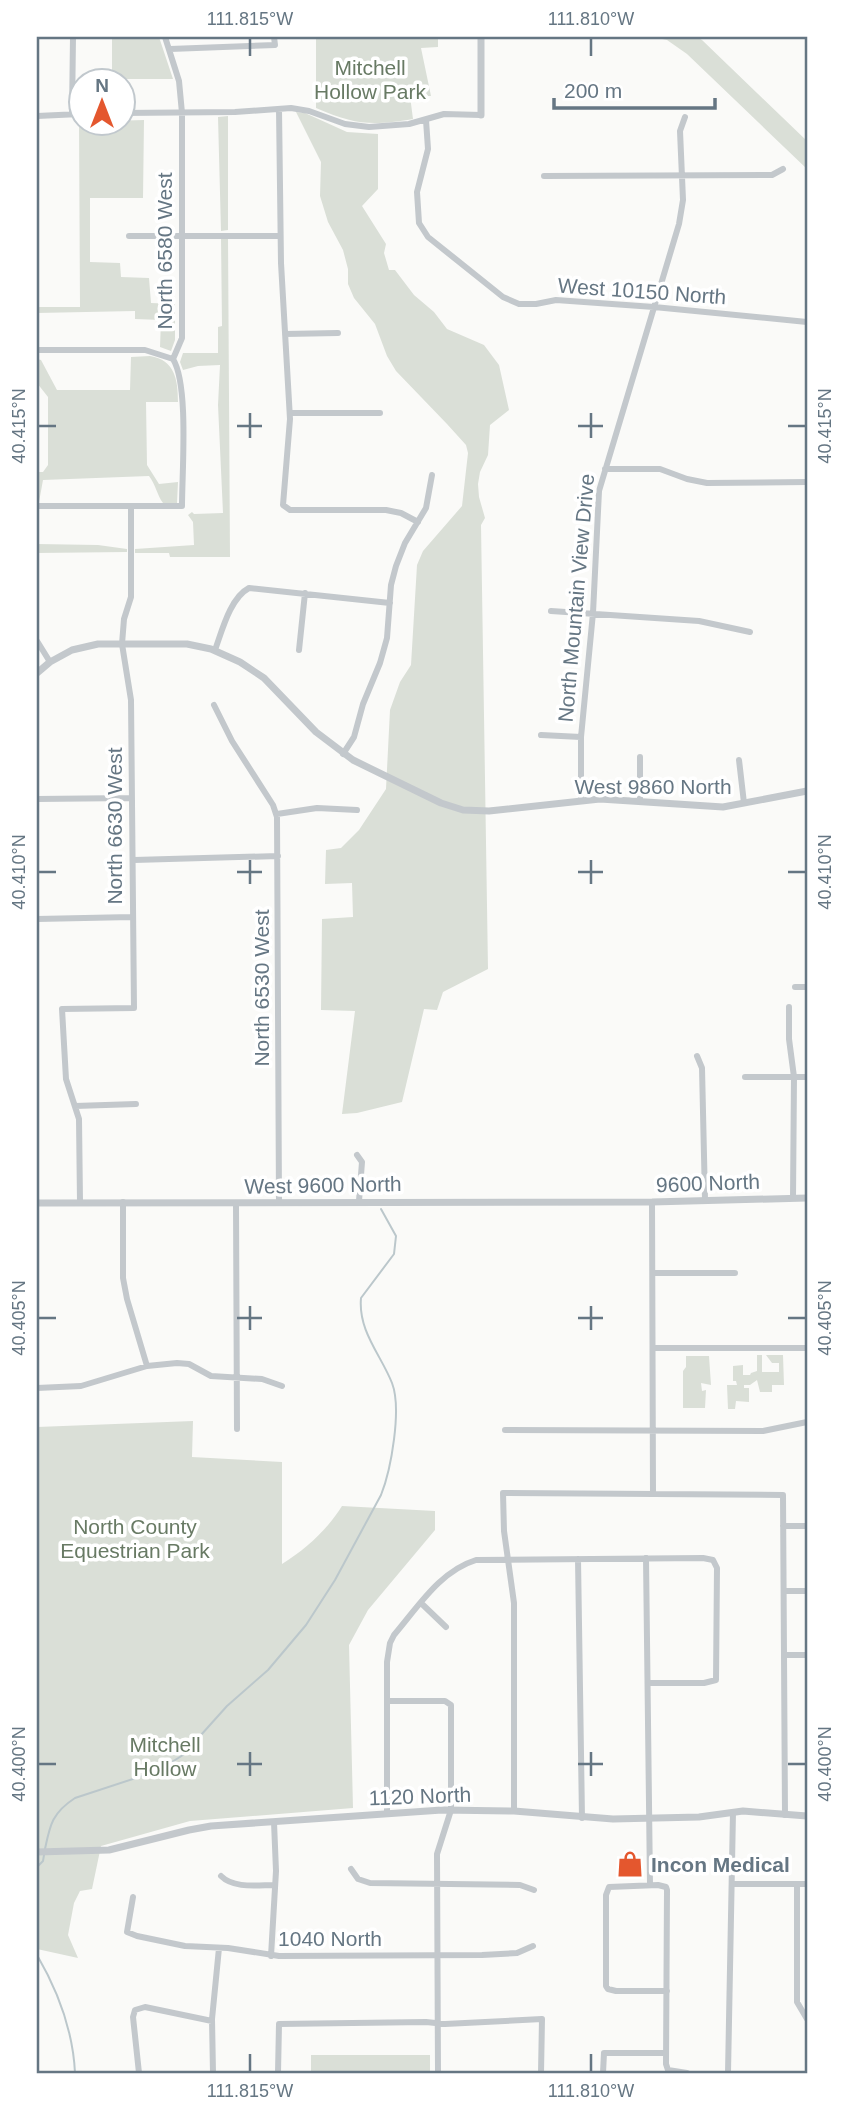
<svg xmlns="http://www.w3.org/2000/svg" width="844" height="2110" font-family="Helvetica,sans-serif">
<rect width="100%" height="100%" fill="#fafaf8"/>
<path fill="#dadfd7" d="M 112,37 L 159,37 L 173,79 L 112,79 Z
M 316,37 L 438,37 L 438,47 L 421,48 L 431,96 L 410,96 L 413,119 C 371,126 356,125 316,108 Z
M 653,37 L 697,37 L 702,40 L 807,141 L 807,169 L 687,54 L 667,40 Z
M 296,112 L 305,113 L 347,132 L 378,134 L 378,189 L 362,206 L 386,244 L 384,253 L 389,270 L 395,270 L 414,295 L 434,312 L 447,329 L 484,345 L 499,365 L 509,410 L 490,425 L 488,455 L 480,472 L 478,484 L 479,497 L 485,518 L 481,525 L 488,969 L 443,992 L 437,1010 L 424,1009 L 402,1102 L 357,1113 L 342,1114 L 355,1011 L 321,1010 L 322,919 L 353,917 L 352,883 L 325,884 L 326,850 L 341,848 L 359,830 L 386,789 L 390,710 L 400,682 L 411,665 L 417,565 L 423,551 L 462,506 L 468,453 L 466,445 L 447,424 L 396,371 L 387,356 L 375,324 L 354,298 L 348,284 L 348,269 L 343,250 L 328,222 L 320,196 L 321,162 Z
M 228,116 L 228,230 L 221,231 L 218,117 Z
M 144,120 L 143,198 L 90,198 L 90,262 L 120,263 L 121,277 L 149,278 L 151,303 L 175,304 L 175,340 L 171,351 L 160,347 L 161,320 L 135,319 L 135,311 L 37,313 L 37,307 L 80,307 L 79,122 Z
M 221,237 L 228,237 L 230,557 L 170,557 L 169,553 L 135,553 L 135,549 L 194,545 L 193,522 L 188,515 L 192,512 L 194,514 L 223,513 L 218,405 L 220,365 L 198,366 L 183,370 L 180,362 L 183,353 L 218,353 L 218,327 L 222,326 Z
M 150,356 C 175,360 178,380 178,402 L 146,402 L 147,465 L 159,484 L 178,482 L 177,503 L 163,503 C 157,495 156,485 149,476 L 43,480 L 39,502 L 37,500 L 37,472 L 43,472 L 48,465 L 48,397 L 37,383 L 37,359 L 41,360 L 57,390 L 130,390 L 131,357 Z
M 37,544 L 98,545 L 127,549 L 127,552 L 37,553 Z
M 757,1355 L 762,1355 L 762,1372 L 779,1372 L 779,1363 L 772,1363 L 766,1355 L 783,1355 L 784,1385 L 772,1385 L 772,1392 L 760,1392 L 757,1380 L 750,1385 L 744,1385 L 744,1388 L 749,1388 L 749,1402 L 736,1401 L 735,1409 L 728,1409 L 727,1385 L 737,1385 L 736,1381 L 733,1381 L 733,1366 L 743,1365 L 743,1375 L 750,1375 L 751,1373 L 757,1371 Z
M 686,1356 L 709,1356 L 711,1385 L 701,1383 L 702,1391 L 706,1390 L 705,1408 L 683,1408 L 683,1371 L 686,1367 Z
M 193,1421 L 192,1457 L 282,1462 L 282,1564 C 306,1549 327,1530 342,1506 L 435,1511 L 435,1530 L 368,1610 L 349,1645 L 353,1808 L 190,1821 L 101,1846 L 92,1889 L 80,1891 L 74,1903 L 68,1935 L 78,1958 L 37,1949 L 37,1427 Z
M 311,2055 L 430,2055 L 430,2073 L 311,2073 Z"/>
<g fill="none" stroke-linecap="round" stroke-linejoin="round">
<path stroke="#bbc7cb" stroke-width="2" d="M 45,1849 C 50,1825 52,1813 75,1798 L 145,1775 L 164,1767 L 183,1755 L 227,1706 L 268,1670 L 306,1625 L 335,1580 L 381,1495 C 391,1470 402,1409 392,1383 C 381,1355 358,1331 361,1298 L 394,1254 L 396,1236 L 381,1209
M 37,1867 L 43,1861 L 44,1855
M 37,1955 C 58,1991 73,2031 75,2073"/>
<path stroke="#c3c8cc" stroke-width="6" d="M 170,49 L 275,45 L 274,37
M 279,109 L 281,263 L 290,419 L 283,505 L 290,510 L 386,510 L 401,513 L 418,522
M 122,113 L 235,112 L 291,108 L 309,111 L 345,124 L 369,127 L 409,124 L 444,114 L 481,115
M 72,114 L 73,37
M 37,116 L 80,114
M 426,120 L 428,149 L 417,192 L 419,223 L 428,237 L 503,297 L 519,304 L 536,304 L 556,300 L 654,307 L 807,322
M 544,176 L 772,175 L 783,169
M 129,236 L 280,236
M 285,334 L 338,333
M 37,350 L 145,350 L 173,359
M 290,413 L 380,413
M 605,469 L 660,469 L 687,479 L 707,483 L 807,482
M 37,506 L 182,506 C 182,472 189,385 173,359 L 182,338 L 182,113 L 179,81 L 165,37
M 551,611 L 699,621 L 750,632
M 37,641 L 50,662
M 215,650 C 222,631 230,598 249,588 L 390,603
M 299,650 L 305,593
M 214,705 L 232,741 L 273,805 L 277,817 L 279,1203
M 541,735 L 581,737
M 343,754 L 354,737 L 363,704 L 380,663 L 387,638 L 391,585 L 396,566 L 405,543 L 426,508 L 432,475
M 739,760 L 744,803
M 37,799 L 131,798
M 581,801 L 581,737 L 593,613 L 599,491 L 679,224 L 683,200 L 680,131 L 685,117
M 640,802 L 640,757
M 277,814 L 317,808 L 357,810
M 134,860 L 278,856
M 37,919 L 132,917
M 795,987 L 807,987
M 789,1007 L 789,1039 L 794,1077 L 793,1198
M 697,1056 L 702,1068 L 705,1199
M 745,1077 L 807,1077
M 75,1106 L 136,1104
M 357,1155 L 362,1162 L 359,1201
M 80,1202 L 79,1119 L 66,1079 L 62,1009 L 134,1008 L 131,700 L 122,644 L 124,619 L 131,597 L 131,507
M 123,1202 L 123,1278 L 127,1299 L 147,1366
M 652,1202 L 653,1494
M 236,1204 L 237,1429
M 653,1273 L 735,1273
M 653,1348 L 807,1348
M 37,1388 L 81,1386 L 147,1366 L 177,1363 L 189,1364 L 211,1376 L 262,1379 L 282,1386
M 505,1430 L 763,1431 L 807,1422
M 783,1526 L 807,1526
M 646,1558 L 650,1885
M 578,1559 L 582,1818
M 784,1591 L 807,1591
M 421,1603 L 446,1627
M 784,1655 L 807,1655
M 387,1701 L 445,1701 L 451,1705 L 451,1810 L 437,1854 L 438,2073
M 514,1811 L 514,1603 L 504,1531 L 503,1493 L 783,1495 L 785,1815
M 387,1813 L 387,1662 L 390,1643 L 394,1635 C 418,1607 440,1571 476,1560 L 703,1558 L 713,1560 L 717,1568 L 716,1680 L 704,1683 L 648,1683
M 351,1869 L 358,1879 L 370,1883 L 520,1885 L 534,1890
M 221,1876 C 234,1889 258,1885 275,1885
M 733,1884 L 807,1884
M 797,1884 L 797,2002 L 807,2019
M 133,1897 L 127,1932 L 137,1936 L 185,1946 L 228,1948 L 279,1956 L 482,1955 L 517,1953 L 533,1946
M 271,1956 L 276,1871 L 274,1822
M 667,1991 L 616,1991 L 608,1989 L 606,1986 L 606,1895 L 609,1887 L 658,1885 L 666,1887 L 667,1890 L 666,2064 L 668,2070 L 687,2073
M 139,2073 L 133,2017 L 135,2010 L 145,2007 L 212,2021
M 213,2073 L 212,2019 L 219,1948
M 278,2073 L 279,2024 L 426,2022 L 445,2024 L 542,2019 L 541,2073
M 603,2073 L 604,2053 L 666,2053
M 728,2073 L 733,1812"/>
<path stroke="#c3c8cc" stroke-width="7" d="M 481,37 L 481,115
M 37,673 L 50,662 L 72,650 L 98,644 L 187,644 L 211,649 L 240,662 L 264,678 L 316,732 L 353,760 L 441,803 L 463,810 L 489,811 L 600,799 L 723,807 L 807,791
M 37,1203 L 652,1202 L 807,1198
M 37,1852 L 109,1850 L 189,1830 L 211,1826 L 442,1810 L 514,1811 L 613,1819 L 699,1817 L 743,1811 L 807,1816"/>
</g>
<path fill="none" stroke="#657683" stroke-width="2.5" d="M 250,38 L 250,56M 591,38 L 591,56M 250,413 L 250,438M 591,413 L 591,438M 38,426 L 56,426M 237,426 L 262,426M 578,426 L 603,426M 788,426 L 806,426M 250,860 L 250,884M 591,860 L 591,884M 38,872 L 56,872M 237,872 L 262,872M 578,872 L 603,872M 788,872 L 806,872M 250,1306 L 250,1330M 591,1306 L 591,1330M 38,1318 L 56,1318M 237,1318 L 262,1318M 578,1318 L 603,1318M 788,1318 L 806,1318M 250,1752 L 250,1776M 591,1752 L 591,1776M 38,1764 L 56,1764M 237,1764 L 262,1764M 578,1764 L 603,1764M 788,1764 L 806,1764M 250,2054 L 250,2072M 591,2054 L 591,2072"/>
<defs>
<g id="shop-bare" transform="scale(2.1)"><path d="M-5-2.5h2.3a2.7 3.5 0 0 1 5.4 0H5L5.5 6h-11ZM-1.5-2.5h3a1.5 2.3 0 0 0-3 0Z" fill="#e4572e" stroke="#fff" stroke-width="2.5" paint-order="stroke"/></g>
</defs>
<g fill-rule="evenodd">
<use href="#shop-bare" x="630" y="1864"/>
</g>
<g text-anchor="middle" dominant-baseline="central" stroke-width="7" stroke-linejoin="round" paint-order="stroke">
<g font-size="21" fill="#687a64" stroke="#fff">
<text x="370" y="67">Mitchell<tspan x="370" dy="24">Hollow Park</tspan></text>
<text x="135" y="1526">North County<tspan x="135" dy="24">Equestrian Park</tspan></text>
<text x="165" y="1744">Mitchell<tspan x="165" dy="24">Hollow</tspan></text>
</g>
<g font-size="21" fill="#657683" stroke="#fff">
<text transform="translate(164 251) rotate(-90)">North 6580 West</text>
<text transform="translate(642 291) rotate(4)">West 10150 North</text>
<text transform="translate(576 598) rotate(-85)">North Mountain View Drive</text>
<text x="653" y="786">West 9860 North</text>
<text transform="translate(114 826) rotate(-90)">North 6630 West</text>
<text transform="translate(261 988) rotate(-90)">North 6530 West</text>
<text transform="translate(708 1183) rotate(-2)">9600 North</text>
<text transform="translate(323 1185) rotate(-1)">West 9600 North</text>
<text transform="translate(420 1796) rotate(-2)">1120 North</text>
<text x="330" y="1938">1040 North</text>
</g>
<g font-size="21" font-weight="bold" fill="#657683" stroke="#fff" text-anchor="start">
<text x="651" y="1864">Incon Medical</text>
</g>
</g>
<rect width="844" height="2110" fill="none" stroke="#ffffff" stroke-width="77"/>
<g transform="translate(102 102)"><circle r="33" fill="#ffffff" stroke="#c1c8cd" stroke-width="2"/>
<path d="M0-5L12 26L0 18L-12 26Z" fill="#e4572e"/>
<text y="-10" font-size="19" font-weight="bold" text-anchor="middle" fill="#657683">N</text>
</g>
<path d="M554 98v10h161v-10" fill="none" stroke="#657683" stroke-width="3.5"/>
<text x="564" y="98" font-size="21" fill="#657683" stroke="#ffffff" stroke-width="5" paint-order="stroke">200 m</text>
<rect x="38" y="38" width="768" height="2034" fill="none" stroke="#657683" stroke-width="2.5"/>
<g font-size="18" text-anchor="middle" fill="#657683">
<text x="250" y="25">111.815°W</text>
<text x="591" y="25">111.810°W</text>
<text transform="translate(19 426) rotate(-90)" y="6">40.415°N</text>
<text transform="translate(825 426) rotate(-90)" y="6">40.415°N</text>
<text transform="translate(19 872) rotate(-90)" y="6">40.410°N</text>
<text transform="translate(825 872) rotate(-90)" y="6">40.410°N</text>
<text transform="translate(19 1318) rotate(-90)" y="6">40.405°N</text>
<text transform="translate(825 1318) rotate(-90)" y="6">40.405°N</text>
<text transform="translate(19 1764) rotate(-90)" y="6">40.400°N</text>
<text transform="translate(825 1764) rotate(-90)" y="6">40.400°N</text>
<text x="250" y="2097">111.815°W</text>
<text x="591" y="2097">111.810°W</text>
</g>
</svg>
